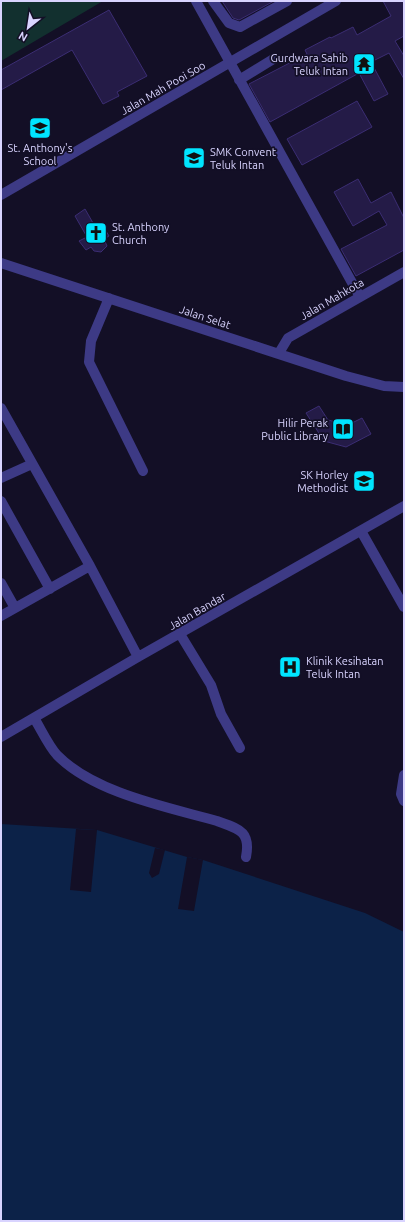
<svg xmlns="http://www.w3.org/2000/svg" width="405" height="1222" font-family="Ubuntu,sans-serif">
<rect width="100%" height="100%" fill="#130f26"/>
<path fill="#12302f" d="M 1,1 L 103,1 L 1,61 Z"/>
<path fill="#0c2248" d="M 1,824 L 97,830 L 187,857 L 203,860 L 365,913 L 404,932 L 404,1221 L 1,1221 Z"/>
<path fill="#130f26" d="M 76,829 L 97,830 L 91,892 L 70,890 Z
M 155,848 L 165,850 L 159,874 L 152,878 L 149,873 Z
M 187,857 L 203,860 L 194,911 L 178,909 Z"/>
<path fill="#241b47" stroke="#3b2d73" d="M 222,1 L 274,1 L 239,20 L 233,18 Z
M 383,1 L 404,1 L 404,36 L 395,41 L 404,56 L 404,79 L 389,53 L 371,62 L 388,94 L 374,101 L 359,73 L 270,122 L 249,84 L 307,54 L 305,50 L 330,37 L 331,38 L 353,27 L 357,35 L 391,16 Z
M 109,10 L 147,76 L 117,92 L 119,96 L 103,104 L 72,50 L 1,90 L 1,70 Z
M 357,101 L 372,127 L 302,165 L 287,139 Z
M 358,179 L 371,203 L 391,192 L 404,218 L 404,250 L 356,276 L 341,249 L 387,225 L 379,211 L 353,226 L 334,192 Z
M 85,209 L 97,230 L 103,226 L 109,236 L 104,239 L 107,246 L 101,252 L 94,251 L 91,247 L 86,250 L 79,241 L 87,237 L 75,216 Z
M 319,406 L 328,420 L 348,425 L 362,418 L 371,434 L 346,447 L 324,441 L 306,413 Z"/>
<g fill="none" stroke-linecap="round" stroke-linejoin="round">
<path stroke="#3d3a85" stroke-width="10" d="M 196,1 L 360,297
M 213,1 L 229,23 L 240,27 L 287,1
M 239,80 L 275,58
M 1,195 L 336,1
M 1,263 L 346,376 L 384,386 L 404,387
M 109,298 L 91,341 L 89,362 L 143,471
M 279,353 L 288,338 L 404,272
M 1,408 L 90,566 L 138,657
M 1,478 L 32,464
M 1,501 L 50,589
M 361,531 L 404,607
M 1,583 L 15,608
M 1,616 L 90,566
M 180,634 L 211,685 L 221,714 L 240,748
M 34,718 C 41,729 48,745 57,755 C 94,793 167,807 217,821 C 239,829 251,831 246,857
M 1,737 L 138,657 L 404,506
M 404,775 L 401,794 L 404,801"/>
</g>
<defs>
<g id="temple-square" transform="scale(1.15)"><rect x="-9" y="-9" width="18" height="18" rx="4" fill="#00e5ff" stroke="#130f26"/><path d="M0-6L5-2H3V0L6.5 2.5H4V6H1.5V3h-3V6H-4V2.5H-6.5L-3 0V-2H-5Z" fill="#111"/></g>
<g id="school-square" transform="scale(1.15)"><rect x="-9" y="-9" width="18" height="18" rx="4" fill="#00e5ff" stroke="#130f26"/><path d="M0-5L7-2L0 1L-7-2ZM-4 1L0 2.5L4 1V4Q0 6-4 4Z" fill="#111"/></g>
<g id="church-square" transform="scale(1.15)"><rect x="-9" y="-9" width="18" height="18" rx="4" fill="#00e5ff" stroke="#130f26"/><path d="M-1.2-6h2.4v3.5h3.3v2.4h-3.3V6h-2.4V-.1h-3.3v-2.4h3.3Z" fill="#111"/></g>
<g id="library-square" transform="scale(1.15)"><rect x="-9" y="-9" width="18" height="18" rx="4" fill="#00e5ff" stroke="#130f26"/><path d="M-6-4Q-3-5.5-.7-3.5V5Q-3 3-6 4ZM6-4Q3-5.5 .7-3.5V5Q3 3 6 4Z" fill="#111"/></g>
<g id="hospital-square" transform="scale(1.15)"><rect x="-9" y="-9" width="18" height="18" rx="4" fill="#00e5ff" stroke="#130f26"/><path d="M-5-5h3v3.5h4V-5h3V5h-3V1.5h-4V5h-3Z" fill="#111"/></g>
</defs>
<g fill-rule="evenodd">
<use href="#temple-square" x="364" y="64"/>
<use href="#school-square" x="40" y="128"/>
<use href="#school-square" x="194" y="158"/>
<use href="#church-square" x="96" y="233"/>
<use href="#library-square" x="343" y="429"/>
<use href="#school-square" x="364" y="481"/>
<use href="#hospital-square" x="290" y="667"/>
</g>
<g text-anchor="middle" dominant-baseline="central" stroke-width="3.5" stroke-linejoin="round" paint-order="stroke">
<g font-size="11" fill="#d9d4ff" stroke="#130f26" text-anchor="end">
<text x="348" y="58">Gurdwara Sahib<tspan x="348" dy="13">Teluk Intan</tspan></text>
<text x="40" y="148" text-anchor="middle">St. Anthony's<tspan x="40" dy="13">School</tspan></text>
<text x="210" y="152" text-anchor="start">SMK Convent<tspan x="210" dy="13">Teluk Intan</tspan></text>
<text x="112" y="227" text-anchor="start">St. Anthony<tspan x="112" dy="13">Church</tspan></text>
<text x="328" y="423">Hilir Perak<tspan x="328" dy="13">Public Library</tspan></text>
<text x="348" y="475">SK Horley<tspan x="348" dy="13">Methodist</tspan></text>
<text x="306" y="661" text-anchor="start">Klinik Kesihatan<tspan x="306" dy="13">Teluk Intan</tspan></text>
</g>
<g font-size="11" fill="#d9d4ff" stroke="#130f26">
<text transform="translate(163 88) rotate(-30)">Jalan Mah Pooi Soo</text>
<text transform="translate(332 299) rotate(-30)">Jalan Mahkota</text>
<text transform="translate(205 317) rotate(18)">Jalan Selat</text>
<text transform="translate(197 611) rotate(-30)">Jalan Bandar</text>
</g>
</g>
<rect width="405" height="1222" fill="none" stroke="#d9d4ff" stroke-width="4"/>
<g transform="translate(28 28) rotate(210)" stroke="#130f26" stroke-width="3" paint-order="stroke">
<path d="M0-3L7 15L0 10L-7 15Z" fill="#d9d4ff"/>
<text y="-6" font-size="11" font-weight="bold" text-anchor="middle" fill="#d9d4ff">N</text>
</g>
</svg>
